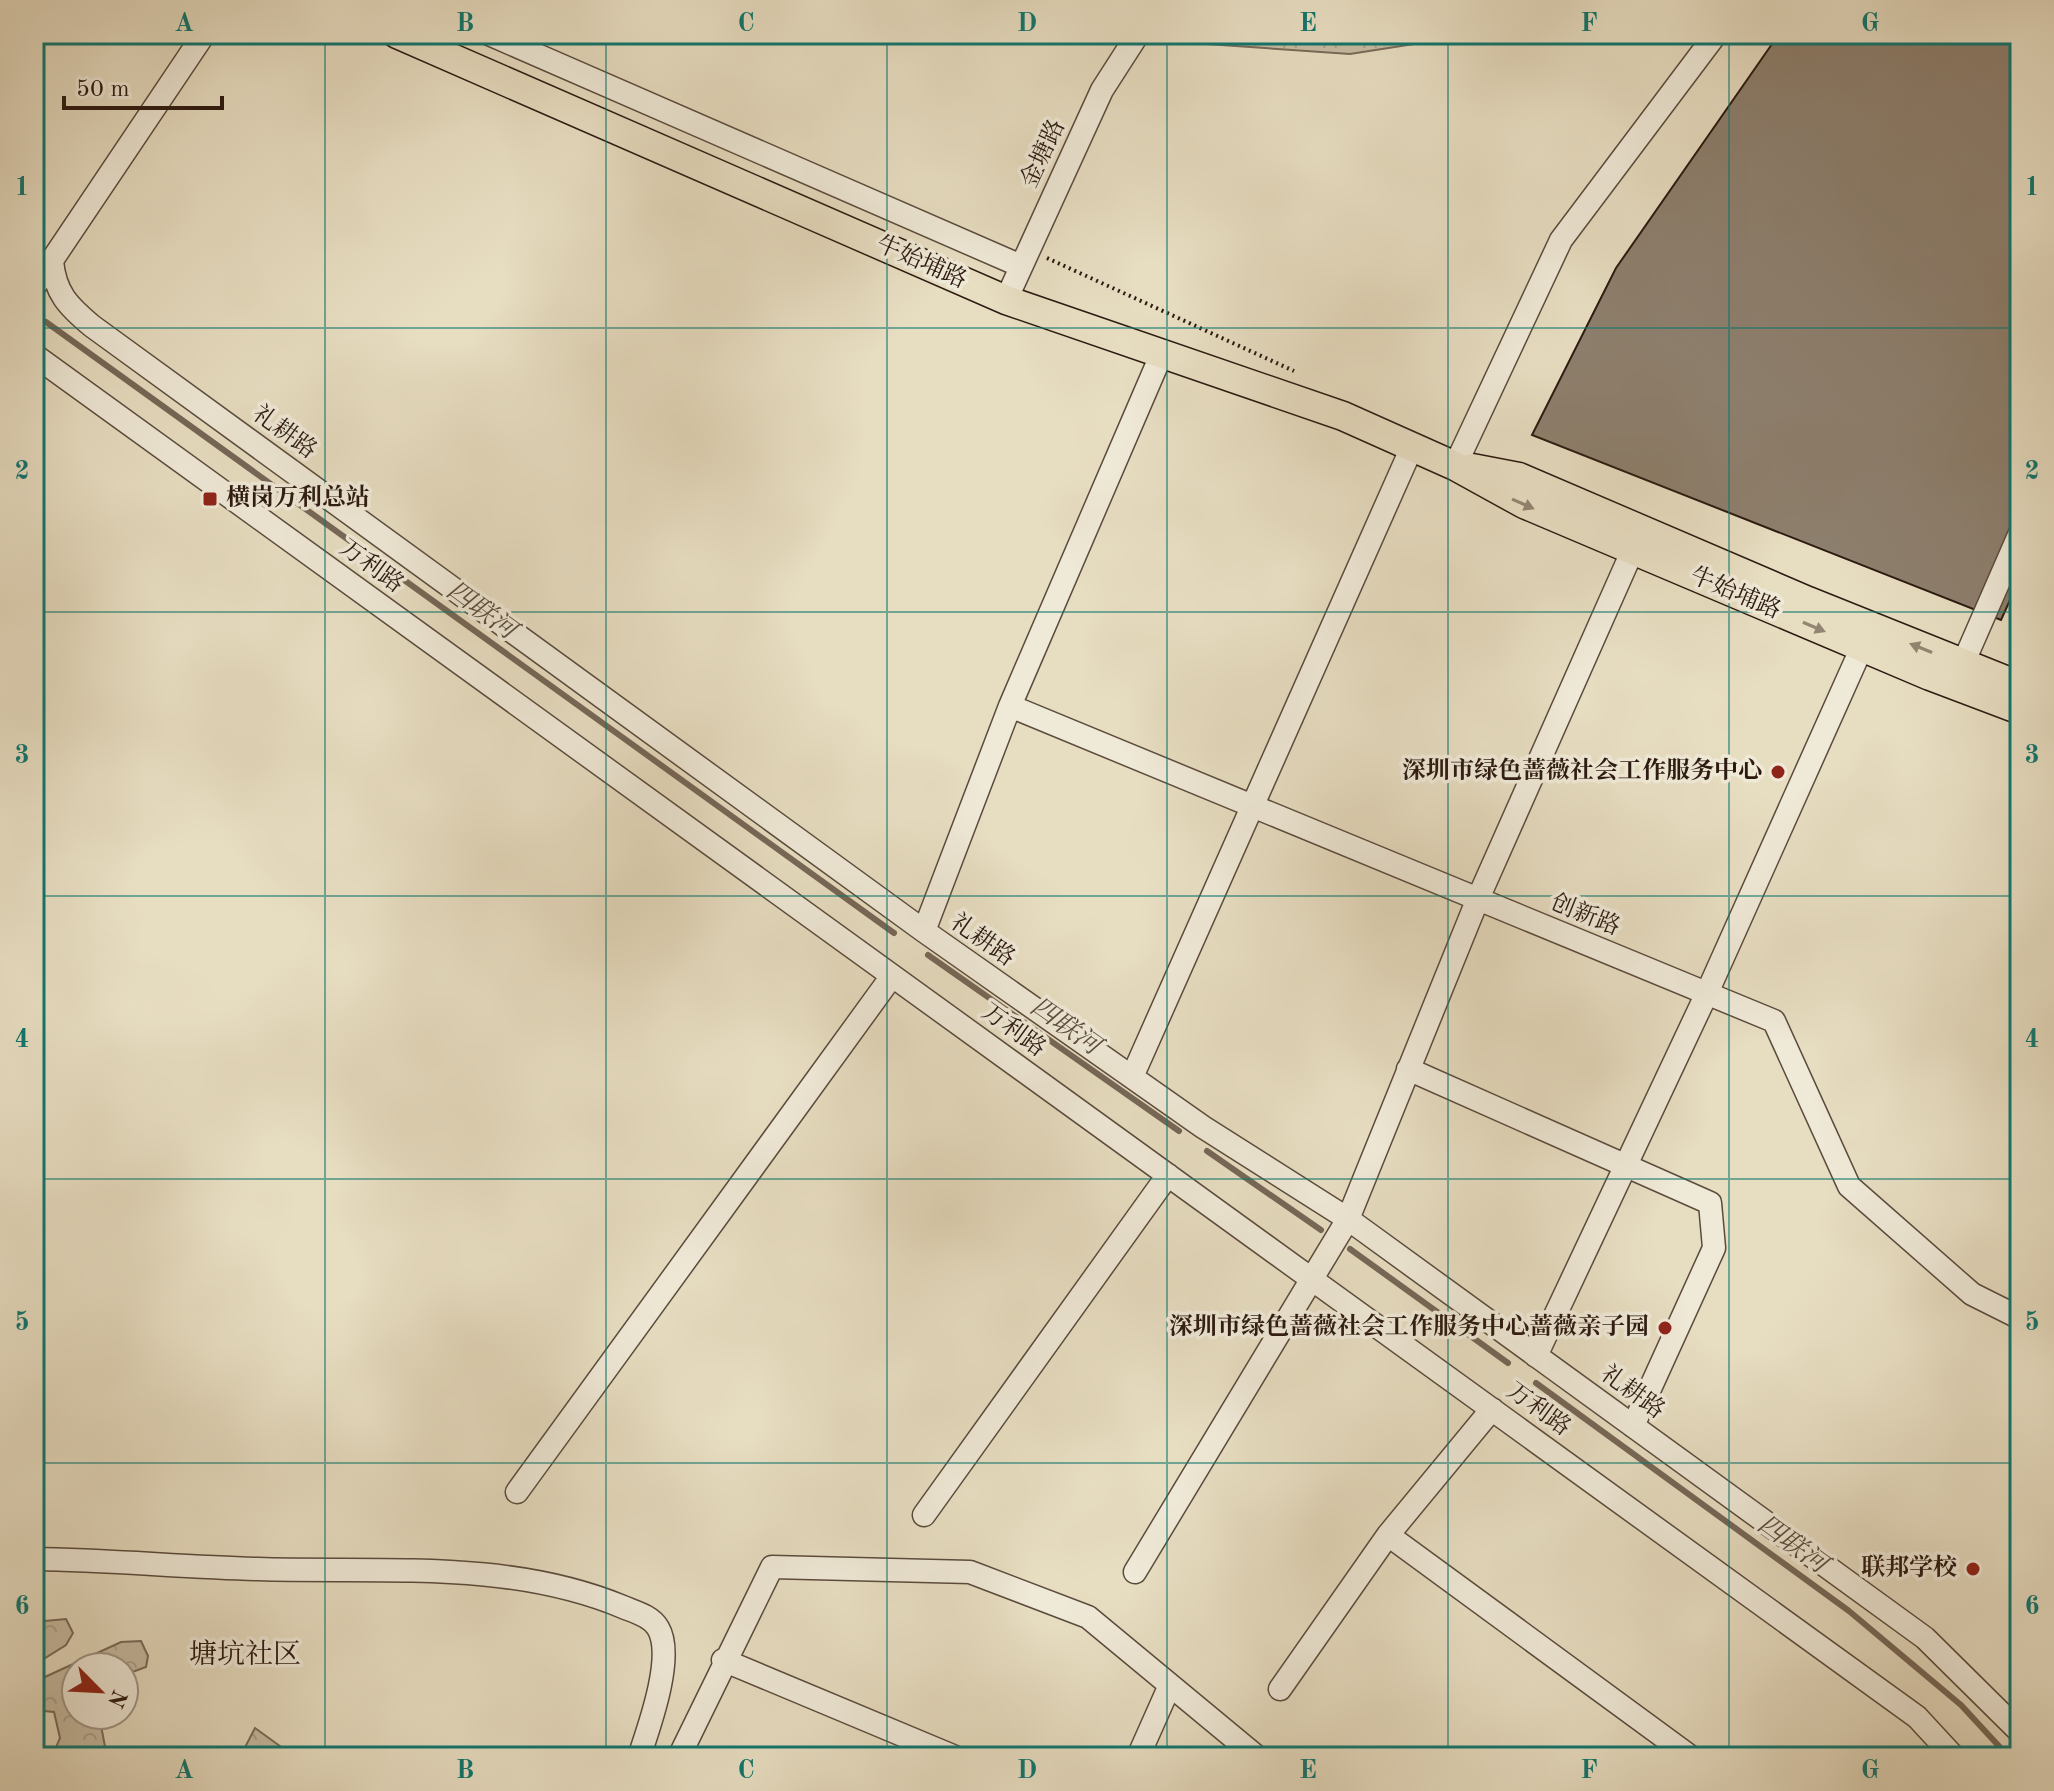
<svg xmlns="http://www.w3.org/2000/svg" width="2054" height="1791" font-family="'Old Standard TT','Noto Serif SC',serif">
<defs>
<pattern id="forest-crowns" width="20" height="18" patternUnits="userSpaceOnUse" patternTransform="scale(2)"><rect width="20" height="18" fill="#c7bca3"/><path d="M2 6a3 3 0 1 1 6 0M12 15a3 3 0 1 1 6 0" fill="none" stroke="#aba18b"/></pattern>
</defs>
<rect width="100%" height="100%" fill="#e7ddc1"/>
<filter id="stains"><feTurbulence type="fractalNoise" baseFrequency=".0025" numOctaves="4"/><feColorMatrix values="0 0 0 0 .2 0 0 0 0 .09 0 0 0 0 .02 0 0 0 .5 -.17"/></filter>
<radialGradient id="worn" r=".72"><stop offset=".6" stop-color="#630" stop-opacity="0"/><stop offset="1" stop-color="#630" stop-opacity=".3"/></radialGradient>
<path fill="url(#forest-crowns)" stroke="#7a6b5a" stroke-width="2" d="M 1060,34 L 1478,34 L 1350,54 Z
M 66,1619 L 73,1633 L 66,1645 L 34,1665 L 34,1622 Z
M 141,1641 L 148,1656 L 146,1667 L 124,1675 L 124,1667 L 76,1667 L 76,1715 L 99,1715 L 107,1757 L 52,1757 L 60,1738 L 54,1712 L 34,1710 L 34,1682 L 121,1642 Z
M 255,1728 L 295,1757 L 240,1757 Z"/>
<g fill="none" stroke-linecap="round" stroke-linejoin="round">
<path stroke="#766757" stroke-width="6" d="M 46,322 L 894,933
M 928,955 L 1179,1131
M 1207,1151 L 1321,1230
M 1350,1249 L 1508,1363
M 1536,1383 L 1849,1611 L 1961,1705 L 2009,1757"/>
</g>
<path fill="#8d7f6d" stroke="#2c1a11" stroke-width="2" d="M 1779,34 L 2020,34 L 2020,578 L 2001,620 L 1532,435 L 1616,268 Z"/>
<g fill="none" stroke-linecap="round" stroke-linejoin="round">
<g stroke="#5b4b3d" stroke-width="25">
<path id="minor" d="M 489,34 L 1021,266
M 52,261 C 55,293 68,306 92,326 L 924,931 L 1203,1127 L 1348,1219 L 1925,1638 L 2020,1732
M 34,287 L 204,34
M 1006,300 L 1102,90 L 1138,34
M 34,355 L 1917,1717 L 1954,1757
M 1455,466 L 1561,240 L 1716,34
M 1958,675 L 2020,533
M 1010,706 L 1774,1021 L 1849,1186 L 1972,1294 L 2020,1318
M 924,931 L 1010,706 L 1162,353
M 1408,1069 L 1710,1203 L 1714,1248 L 1633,1426
M 1132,1077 L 1412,447
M 1536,1356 L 1707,993 L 1862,647
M 517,1492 L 892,976
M 924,1515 L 1168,1175
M 1388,1535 L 1691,1757
M 34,1559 C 109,1560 183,1567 258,1569 C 379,1573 508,1559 623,1607 C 635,1612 651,1616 658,1628 C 675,1656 649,1727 639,1757
M 1135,1572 L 1348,1219 L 1477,901 L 1639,536
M 723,1660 L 955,1757
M 1280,1689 L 1388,1535 L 1492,1409
M 679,1757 L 772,1567 L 970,1572 L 1088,1617 L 1257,1757
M 1138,1757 L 1170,1685"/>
</g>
<g stroke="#2c1a11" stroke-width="31">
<path id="major" d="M 397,34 L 1006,300 L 1343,416 L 1455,466 L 1524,504 L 1930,676 L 2020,710
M 1472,468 L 1519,477 L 1808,601 L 2020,686"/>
</g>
<path stroke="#2c1a11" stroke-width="4" stroke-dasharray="2 4" stroke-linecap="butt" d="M 1047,258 L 1294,371"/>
<use href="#minor" stroke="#efe9d7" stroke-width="22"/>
<use href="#major" stroke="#e7ddc1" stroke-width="28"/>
</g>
<defs><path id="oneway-solid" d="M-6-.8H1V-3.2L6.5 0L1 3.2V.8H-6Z" transform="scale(2)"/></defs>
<g fill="#938572">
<use href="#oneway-solid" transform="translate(1523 504) rotate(24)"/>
<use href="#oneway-solid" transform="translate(1814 627) rotate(23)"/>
<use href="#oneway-solid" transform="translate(1921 648) rotate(-158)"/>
</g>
<path fill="none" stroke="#0f766e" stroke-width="2" stroke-opacity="0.55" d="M 325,34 L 325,1757M 606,34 L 606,1757M 887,34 L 887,1757M 1167,34 L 1167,1757M 1448,34 L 1448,1757M 1729,34 L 1729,1757M 34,328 L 2020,328M 34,612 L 2020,612M 34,896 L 2020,896M 34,1179 L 2020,1179M 34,1463 L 2020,1463"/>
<g fill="#8f2418" stroke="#efe9d7" stroke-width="3">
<rect x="202" y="491" width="16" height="16" rx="4"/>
<circle cx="1778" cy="772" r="8"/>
<circle cx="1665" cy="1328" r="8"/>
<circle cx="1973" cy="1569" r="8"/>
</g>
<g text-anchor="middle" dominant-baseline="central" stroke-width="7" stroke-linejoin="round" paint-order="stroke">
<g font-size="24" fill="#2c1a11" stroke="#efe9d7">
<text transform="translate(1044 154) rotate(-65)">金塘路</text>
<text transform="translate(921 263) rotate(24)">牛始埔路</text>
<text transform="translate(284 433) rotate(36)">礼耕路</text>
<text transform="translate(371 567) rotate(36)">万利路</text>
<text transform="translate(1735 594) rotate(23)">牛始埔路</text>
<text transform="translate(1585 916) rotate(22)">创新路</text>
<text transform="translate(982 941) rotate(35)">礼耕路</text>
<text transform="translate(1013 1031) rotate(36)">万利路</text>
<text transform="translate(1632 1393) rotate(36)">礼耕路</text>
<text transform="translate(1538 1410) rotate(36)">万利路</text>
</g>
<g font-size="24" font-weight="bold" fill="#2c1a11" stroke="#efe9d7" text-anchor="end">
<text x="226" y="499" text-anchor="start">横岗万利总站</text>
<text x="1762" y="772">深圳市绿色蔷薇社会工作服务中心</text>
<text x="1649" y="1328">深圳市绿色蔷薇社会工作服务中心蔷薇亲子园</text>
<text x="1957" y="1569">联邦学校</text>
</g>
<g font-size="26" font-style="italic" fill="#5d4e3f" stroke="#efe9d7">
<text transform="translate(481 611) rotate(36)">四联河</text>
<text transform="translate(1065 1027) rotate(35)">四联河</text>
<text transform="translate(1792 1545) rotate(36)">四联河</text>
</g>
<g font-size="28" fill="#2c1a11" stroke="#efe9d7">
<text x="245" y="1656">塘坑社区</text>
</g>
</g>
<rect width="2054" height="1791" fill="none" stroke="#e7ddc1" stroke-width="88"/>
<g transform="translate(100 1691) rotate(114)"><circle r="38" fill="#efe9d7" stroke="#a19688" stroke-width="2"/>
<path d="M0-6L14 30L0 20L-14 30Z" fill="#8f2418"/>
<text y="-12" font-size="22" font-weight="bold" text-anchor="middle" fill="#2c1a11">N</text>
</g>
<path d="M64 96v12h158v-12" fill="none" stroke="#2c1a11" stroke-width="4"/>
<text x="76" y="96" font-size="24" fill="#2c1a11" stroke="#efe9d7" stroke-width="6" paint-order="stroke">50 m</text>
<rect x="44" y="44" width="1966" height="1703" fill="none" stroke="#0f766e" stroke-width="3"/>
<g font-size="26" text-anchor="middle" font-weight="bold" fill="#0f766e">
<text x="184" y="31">A</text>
<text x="465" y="31">B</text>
<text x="746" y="31">C</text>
<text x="1027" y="31">D</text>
<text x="1308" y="31">E</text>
<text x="1589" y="31">F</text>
<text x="1870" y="31">G</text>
<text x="22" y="195">1</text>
<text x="2032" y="195">1</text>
<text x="22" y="479">2</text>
<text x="2032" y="479">2</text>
<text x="22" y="763">3</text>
<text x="2032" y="763">3</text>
<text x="22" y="1047">4</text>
<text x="2032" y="1047">4</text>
<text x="22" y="1330">5</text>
<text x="2032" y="1330">5</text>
<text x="22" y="1614">6</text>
<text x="2032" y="1614">6</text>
<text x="184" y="1778">A</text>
<text x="465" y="1778">B</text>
<text x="746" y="1778">C</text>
<text x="1027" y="1778">D</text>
<text x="1308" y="1778">E</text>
<text x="1589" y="1778">F</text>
<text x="1870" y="1778">G</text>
</g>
<rect width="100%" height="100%" filter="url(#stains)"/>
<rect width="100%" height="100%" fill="url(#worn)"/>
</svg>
